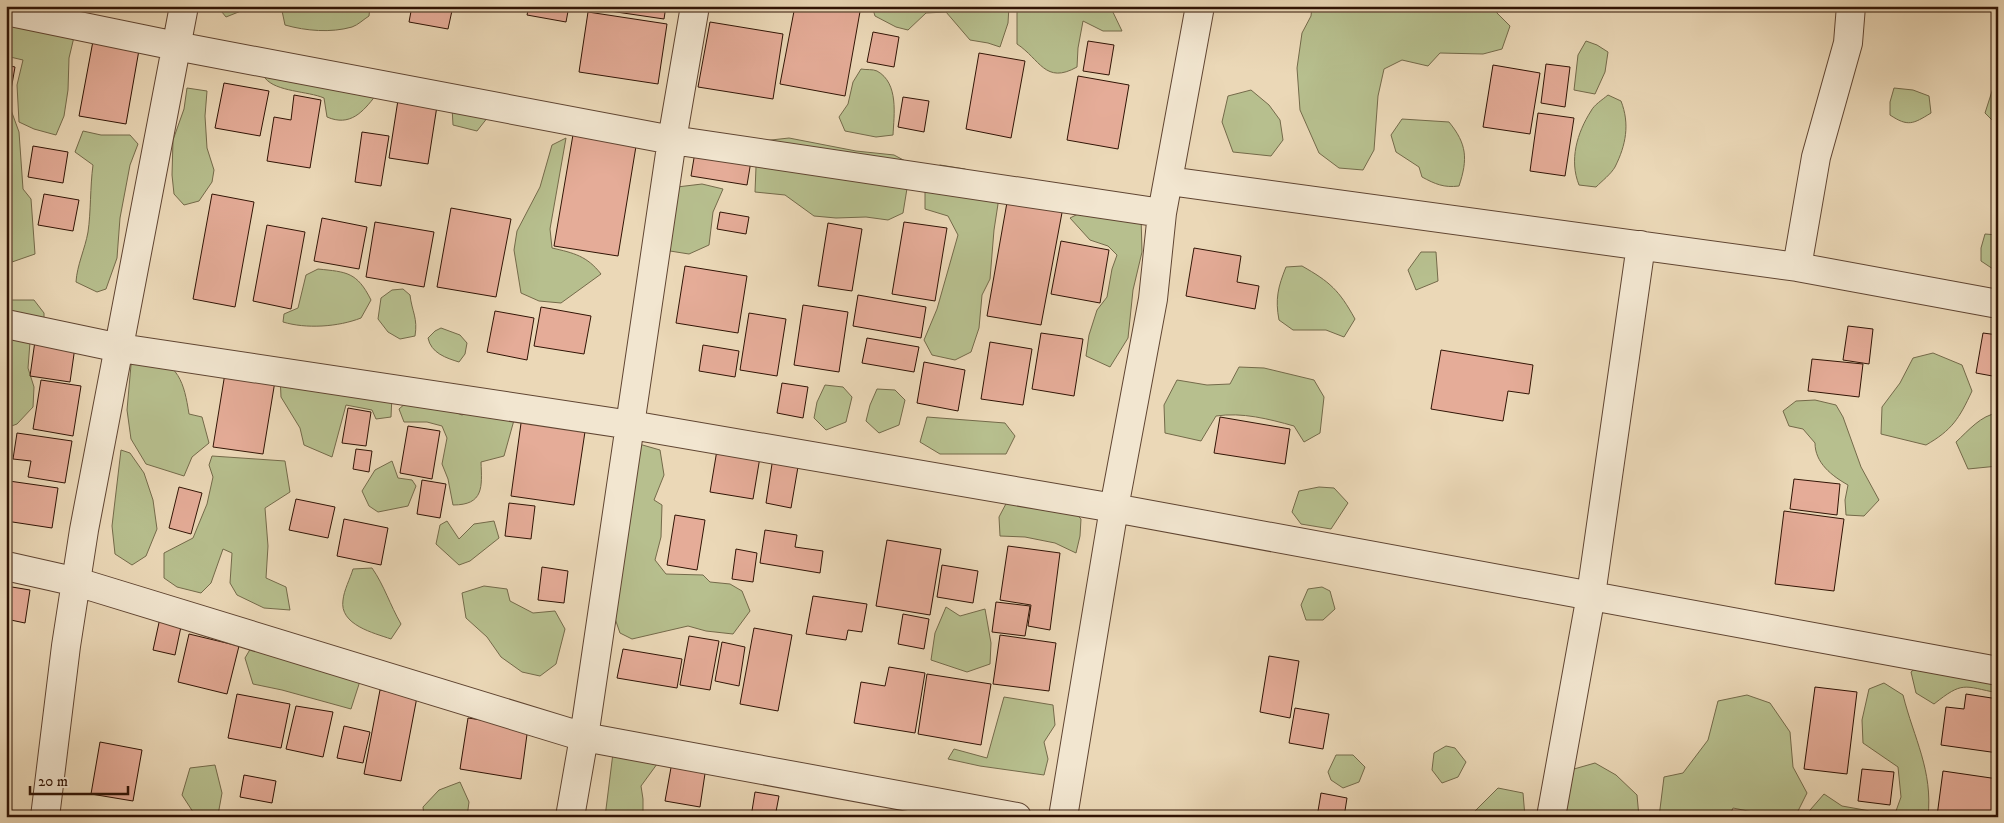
<svg xmlns="http://www.w3.org/2000/svg" width="2004" height="823" font-family="'IM FELL DW Pica',serif">
<rect width="100%" height="100%" fill="#ebd8b7"/>
<filter id="stains"><feTurbulence type="fractalNoise" baseFrequency=".004" numOctaves="4"/><feColorMatrix values="0 0 0 0 .2 0 0 0 0 .09 0 0 0 0 .02 0 0 0 .5 -.17"/></filter>
<radialGradient id="worn" r=".72"><stop offset=".6" stop-color="#630" stop-opacity="0"/><stop offset="1" stop-color="#630" stop-opacity=".3"/></radialGradient>
<path fill="#b7bf8e" stroke="#746a4a" d="M 217,6 L 243,6 L 241,11 L 226,17 Z
M 281,6 L 370,6 L 369,16 C 364,19 358,25 352,27 C 331,33 306,31 285,25 Z
M 872,6 L 1009,6 L 1008,23 L 1000,47 L 988,43 L 970,40 L 946,12 L 926,13 L 908,30 L 896,27 L 875,16 Z
M 1017,6 L 1110,6 L 1122,31 L 1103,31 L 1083,21 L 1078,48 L 1077,67 C 1045,85 1040,59 1017,44 Z
M 1312,6 L 1495,6 L 1497,13 L 1510,26 L 1502,49 L 1483,54 L 1440,53 L 1428,66 L 1402,60 L 1384,69 L 1378,96 L 1374,150 L 1363,170 L 1339,168 L 1319,153 L 1300,110 L 1297,68 L 1302,33 L 1311,16 Z
M 6,16 L 74,37 L 69,58 L 68,90 L 64,116 L 56,135 L 34,129 L 19,122 L 17,85 L 23,60 L 6,56 Z
M 1586,41 L 1597,45 L 1608,52 L 1605,72 L 1595,94 L 1574,90 L 1578,55 Z
M 261,67 L 376,95 C 363,112 350,127 327,117 L 324,98 C 308,91 276,92 265,78 C 263,76 262,70 261,67 Z
M 861,69 C 866,70 873,69 877,71 C 899,83 894,115 893,135 L 876,137 L 845,131 L 839,117 L 848,104 L 853,82 Z
M 1998,84 L 1998,126 L 1985,113 L 1994,85 Z
M 187,88 L 207,91 L 205,116 L 207,148 L 214,170 L 212,182 L 199,201 L 184,205 L 174,194 L 172,175 L 173,140 L 184,109 Z
M 1894,88 L 1913,90 L 1929,96 L 1931,113 C 1913,124 1908,127 1890,115 L 1890,102 Z
M 1251,90 L 1269,105 L 1280,120 L 1283,140 L 1271,156 L 1233,152 L 1222,122 L 1228,96 Z
M 1608,95 L 1621,101 C 1630,124 1626,145 1615,167 C 1611,174 1602,181 1596,187 L 1579,185 C 1569,160 1577,133 1591,111 C 1594,105 1602,100 1608,95 Z
M 6,106 L 11,110 L 19,132 L 23,189 L 31,199 L 35,254 L 12,262 L 9,230 L 6,220 Z
M 452,107 L 488,117 L 477,131 L 453,125 Z
M 1402,119 L 1449,122 C 1467,144 1468,159 1459,186 C 1444,188 1435,184 1422,177 L 1419,167 L 1396,152 L 1391,135 Z
M 83,131 L 101,135 L 130,135 L 138,144 L 130,165 L 120,218 L 117,258 L 106,289 L 97,292 L 76,282 C 77,265 85,249 88,232 C 91,212 90,187 93,165 L 75,152 Z
M 566,138 L 550,229 L 552,248 C 574,253 587,256 601,274 L 561,303 L 539,301 L 521,293 L 514,250 L 517,231 L 540,187 L 552,145 Z
M 789,138 L 856,151 L 894,155 L 911,164 L 903,213 L 888,220 L 866,217 L 836,218 L 814,216 L 785,195 L 755,192 L 756,167 L 762,141 Z
M 940,165 L 965,169 L 1000,191 L 994,230 L 990,279 L 982,295 L 979,328 L 971,352 L 955,360 L 932,355 L 924,340 L 937,309 L 958,235 L 948,216 L 925,209 L 925,174 Z
M 702,184 L 723,189 L 713,212 L 709,245 L 689,254 L 670,251 L 670,230 L 677,187 Z
M 1084,211 L 1141,216 L 1142,252 L 1133,290 L 1128,338 L 1110,367 L 1086,356 L 1089,335 L 1097,310 L 1107,297 L 1112,269 L 1117,255 L 1108,246 L 1090,240 L 1070,218 Z
M 1985,234 L 1998,235 L 1998,269 L 1993,269 L 1981,261 L 1981,248 Z
M 1421,252 L 1436,252 L 1438,281 L 1416,290 L 1408,270 Z
M 1302,266 C 1330,282 1339,290 1355,319 L 1344,337 L 1326,330 L 1293,330 L 1279,320 C 1275,299 1278,287 1286,267 Z
M 318,269 C 347,272 357,272 371,300 L 361,318 C 338,327 306,329 283,322 L 284,314 L 298,308 L 306,275 Z
M 403,289 L 410,295 C 412,312 418,318 415,336 L 400,339 L 388,332 L 378,319 L 381,298 L 392,290 Z
M 6,300 L 34,300 L 44,313 L 44,329 L 30,342 L 28,368 L 34,387 L 33,407 L 17,424 L 6,428 Z
M 441,328 L 460,335 L 467,343 L 465,354 L 459,362 C 446,358 431,353 428,338 L 435,331 Z
M 145,353 C 179,364 184,382 189,414 L 202,417 L 209,443 L 192,457 L 184,476 L 146,464 L 131,439 L 127,410 L 131,365 Z
M 1933,353 L 1962,365 L 1972,391 C 1959,419 1952,430 1926,445 L 1881,434 L 1882,407 L 1900,383 L 1913,358 Z
M 1239,367 L 1264,368 L 1314,380 L 1324,397 L 1320,433 L 1304,442 L 1294,426 C 1269,419 1242,412 1216,416 L 1201,441 L 1165,433 L 1164,405 L 1177,380 L 1207,385 L 1230,384 Z
M 280,375 L 392,395 L 391,417 L 376,419 L 372,410 L 346,405 L 332,457 L 304,445 L 300,428 L 281,397 Z
M 825,385 L 843,387 L 852,397 L 846,422 L 826,430 L 814,418 L 817,402 Z
M 877,389 L 895,390 L 905,400 L 899,425 L 879,433 L 866,421 L 870,405 Z
M 414,396 L 462,415 L 488,403 L 516,413 L 504,456 L 481,462 C 482,487 484,505 453,505 L 448,479 L 442,464 L 447,438 L 442,426 L 427,422 L 404,422 L 399,409 Z
M 1815,400 L 1836,405 L 1843,417 L 1861,467 L 1879,500 L 1864,516 L 1846,515 L 1845,500 L 1848,485 C 1832,476 1815,463 1815,443 L 1803,429 L 1789,426 L 1783,411 L 1796,401 Z
M 1998,413 L 1998,466 L 1968,469 L 1956,442 C 1968,431 1981,415 1998,413 Z
M 927,417 L 1005,423 L 1015,436 L 1006,454 L 940,454 L 920,442 Z
M 639,444 L 660,450 L 664,475 L 654,500 L 662,505 L 661,537 L 655,560 L 666,574 L 703,575 L 710,582 L 730,584 L 742,591 L 750,611 L 733,634 L 706,631 L 688,626 L 632,639 L 620,633 L 611,607 Z
M 121,450 L 130,453 L 144,473 L 153,500 L 157,529 L 146,556 L 132,565 L 115,554 L 112,526 Z
M 212,456 L 285,461 L 290,492 L 265,508 L 268,546 L 266,578 L 286,587 L 290,610 L 264,608 L 237,595 L 230,583 L 232,553 L 223,549 L 211,583 L 201,593 L 177,587 L 164,578 L 164,553 L 193,538 L 207,504 L 213,477 L 209,465 Z
M 392,461 L 398,478 L 412,480 L 416,486 L 408,506 L 378,512 L 369,506 L 362,491 L 375,470 Z
M 1319,487 L 1334,488 L 1348,503 L 1331,529 L 1301,524 L 1292,512 L 1299,491 Z
M 1009,498 L 1071,509 L 1081,519 L 1080,536 L 1076,553 L 1055,543 L 1025,537 L 1000,536 L 999,517 Z
M 447,521 L 459,539 L 474,524 L 494,521 L 499,538 L 470,561 L 459,565 L 436,544 L 440,525 Z
M 372,568 C 384,585 390,605 401,624 L 391,639 C 374,633 339,625 343,600 C 344,590 350,579 353,569 Z
M 484,586 L 507,589 L 510,601 L 533,613 L 555,611 L 565,629 L 556,664 L 540,676 L 522,672 L 501,657 L 487,637 L 466,618 L 462,593 Z
M 1322,587 L 1330,591 L 1335,609 L 1323,620 L 1306,620 L 1301,605 L 1308,589 Z
M 946,607 L 960,616 L 985,609 L 991,643 L 990,664 L 967,672 L 931,660 L 935,633 Z
M 255,641 L 360,681 L 351,709 L 282,690 L 253,684 L 245,658 Z
M 1937,650 L 1998,659 L 1998,693 C 1963,686 1963,681 1934,704 L 1916,693 L 1911,672 Z
M 1884,683 L 1903,695 C 1914,739 1933,770 1928,817 L 1804,817 L 1824,794 L 1842,806 L 1870,811 L 1896,811 L 1901,797 L 1898,767 L 1863,743 L 1862,720 L 1869,689 Z
M 1747,695 L 1770,703 L 1790,732 L 1793,767 L 1807,793 L 1795,817 L 1778,817 L 1733,808 L 1729,817 L 1659,817 L 1664,777 L 1683,773 L 1708,740 L 1718,701 Z
M 1004,697 L 1053,705 L 1055,725 L 1044,742 L 1048,759 L 1044,775 L 980,766 L 948,759 L 954,749 L 987,758 Z
M 614,745 L 660,760 L 641,786 L 643,799 L 643,817 L 605,817 Z
M 1446,746 L 1455,748 L 1466,762 L 1458,777 L 1442,783 L 1432,770 L 1434,753 Z
M 1336,755 L 1353,755 L 1365,767 L 1359,782 L 1343,788 L 1331,780 L 1328,772 Z
M 1595,763 L 1616,775 L 1637,795 L 1639,817 L 1570,817 L 1560,802 L 1567,771 Z
M 215,765 L 222,793 L 218,815 L 195,815 L 182,795 L 190,768 Z
M 460,782 L 469,802 L 467,817 L 424,817 L 423,807 L 439,790 Z
M 1498,788 L 1523,793 L 1525,817 L 1469,817 Z"/>
<path fill="#e5ac98" stroke="#311405" d="M 412,6 L 453,6 L 448,29 L 409,22 Z
M 529,6 L 569,6 L 566,22 L 527,15 Z
M 596,6 L 666,6 L 664,19 L 596,9 Z
M 795,6 L 861,6 L 845,96 L 780,84 Z
M 588,12 L 667,24 L 658,84 L 579,72 Z
M 710,22 L 783,34 L 773,99 L 698,87 Z
M 873,32 L 899,37 L 894,67 L 867,62 Z
M 93,41 L 139,50 L 126,124 L 79,116 Z
M 1088,41 L 1114,45 L 1109,75 L 1083,71 Z
M 979,53 L 1025,61 L 1011,138 L 966,129 Z
M 1546,64 L 1570,67 L 1565,107 L 1541,103 Z
M 6,65 L 15,67 L 11,90 L 6,89 Z
M 1493,65 L 1540,73 L 1530,134 L 1483,127 Z
M 1078,76 L 1129,85 L 1118,149 L 1067,140 Z
M 224,83 L 269,91 L 260,136 L 215,128 Z
M 294,95 L 321,100 L 310,168 L 267,161 L 274,117 L 291,120 Z
M 903,97 L 929,101 L 924,132 L 898,127 Z
M 398,100 L 437,106 L 428,164 L 389,158 Z
M 1538,113 L 1574,118 L 1565,176 L 1530,171 Z
M 575,123 L 638,134 L 618,256 L 554,246 Z
M 362,132 L 389,136 L 381,186 L 355,182 Z
M 33,146 L 68,152 L 63,183 L 28,177 Z
M 695,152 L 751,161 L 747,185 L 691,176 Z
M 1009,191 L 1064,202 L 1041,325 L 987,316 Z
M 44,194 L 79,200 L 73,231 L 38,225 Z
M 212,194 L 254,202 L 235,307 L 193,299 Z
M 451,208 L 511,219 L 496,297 L 437,287 Z
M 720,212 L 749,217 L 746,234 L 717,229 Z
M 322,218 L 367,227 L 359,269 L 314,261 Z
M 375,222 L 434,232 L 424,287 L 366,277 Z
M 904,222 L 947,228 L 935,301 L 892,294 Z
M 828,223 L 862,229 L 852,291 L 818,286 Z
M 267,225 L 305,232 L 291,309 L 253,301 Z
M 1061,241 L 1109,250 L 1100,303 L 1051,294 Z
M 1194,248 L 1241,256 L 1237,282 L 1259,286 L 1255,309 L 1186,296 Z
M 685,266 L 747,276 L 738,333 L 676,323 Z
M 858,295 L 926,307 L 921,338 L 853,326 Z
M 803,305 L 848,312 L 839,372 L 794,365 Z
M 541,307 L 591,316 L 584,354 L 534,346 Z
M 495,311 L 534,318 L 527,360 L 487,352 Z
M 749,313 L 786,319 L 777,376 L 740,370 Z
M 1848,326 L 1873,329 L 1869,364 L 1843,360 Z
M 1041,333 L 1083,339 L 1074,396 L 1032,389 Z
M 1983,333 L 1998,335 L 1998,377 L 1976,373 Z
M 36,334 L 76,340 L 70,382 L 30,376 Z
M 867,338 L 919,347 L 914,372 L 862,363 Z
M 990,342 L 1032,349 L 1023,405 L 981,399 Z
M 703,345 L 739,351 L 735,377 L 699,371 Z
M 1441,350 L 1533,365 L 1529,394 L 1508,391 L 1503,421 L 1431,409 Z
M 1812,359 L 1863,364 L 1859,397 L 1808,391 Z
M 924,362 L 965,370 L 958,411 L 917,403 Z
M 226,367 L 276,375 L 263,454 L 213,447 Z
M 41,380 L 81,386 L 73,436 L 33,429 Z
M 782,383 L 808,387 L 803,418 L 777,413 Z
M 348,408 L 371,412 L 366,446 L 342,443 Z
M 522,416 L 586,425 L 574,505 L 511,496 Z
M 1220,417 L 1290,429 L 1285,464 L 1214,453 Z
M 408,426 L 440,431 L 432,479 L 400,473 Z
M 17,433 L 72,441 L 65,483 L 28,477 L 31,461 L 13,459 Z
M 356,449 L 372,451 L 369,472 L 353,469 Z
M 717,450 L 760,457 L 753,499 L 710,492 Z
M 774,451 L 800,455 L 791,508 L 766,503 Z
M 1794,479 L 1840,484 L 1837,515 L 1790,509 Z
M 422,480 L 446,484 L 440,518 L 417,514 Z
M 9,481 L 58,488 L 52,528 L 6,521 L 6,498 Z
M 179,487 L 202,493 L 191,534 L 169,528 Z
M 296,499 L 335,507 L 328,538 L 289,530 Z
M 509,503 L 535,506 L 531,539 L 505,536 Z
M 1784,511 L 1844,519 L 1834,591 L 1775,584 Z
M 675,515 L 705,520 L 697,570 L 667,565 Z
M 344,519 L 388,528 L 381,565 L 337,556 Z
M 765,530 L 797,535 L 795,547 L 823,551 L 820,573 L 760,563 Z
M 887,540 L 941,549 L 930,615 L 876,606 Z
M 1008,546 L 1060,553 L 1050,630 L 1028,626 L 1031,605 L 1000,600 Z
M 736,549 L 757,553 L 753,582 L 732,579 Z
M 942,565 L 978,571 L 973,603 L 937,597 Z
M 542,567 L 568,571 L 564,603 L 538,600 Z
M 6,586 L 30,590 L 25,623 L 6,619 Z
M 813,596 L 867,604 L 862,632 L 848,630 L 846,640 L 806,634 Z
M 996,602 L 1030,606 L 1025,636 L 992,632 Z
M 903,614 L 929,619 L 924,649 L 898,644 Z
M 160,618 L 182,622 L 175,655 L 153,650 Z
M 754,628 L 792,635 L 778,711 L 740,704 Z
M 189,634 L 239,646 L 227,694 L 178,682 Z
M 1000,635 L 1056,643 L 1049,691 L 993,684 Z
M 689,636 L 719,641 L 710,690 L 680,685 Z
M 722,642 L 745,647 L 739,686 L 715,681 Z
M 623,649 L 682,659 L 677,688 L 617,678 Z
M 1269,656 L 1299,661 L 1290,718 L 1260,712 Z
M 889,667 L 925,673 L 915,733 L 854,723 L 861,682 L 885,686 Z
M 927,674 L 991,684 L 981,745 L 918,734 Z
M 1815,687 L 1857,692 L 1847,774 L 1804,769 Z
M 380,690 L 417,697 L 401,781 L 364,774 Z
M 237,694 L 290,704 L 281,748 L 228,738 Z
M 1966,694 L 1998,699 L 1998,753 L 1941,745 L 1946,707 L 1964,709 Z
M 296,706 L 333,712 L 323,757 L 286,749 Z
M 1295,708 L 1329,714 L 1323,749 L 1289,743 Z
M 468,718 L 528,727 L 521,779 L 460,769 Z
M 344,726 L 370,732 L 363,763 L 337,758 Z
M 100,742 L 142,750 L 133,801 L 91,794 Z
M 672,762 L 706,767 L 700,807 L 665,801 Z
M 6,763 L 10,764 L 6,798 Z
M 1862,769 L 1894,772 L 1890,805 L 1858,801 Z
M 1943,771 L 1998,779 L 1998,817 L 1937,816 Z
M 244,775 L 276,781 L 272,803 L 240,797 Z
M 755,792 L 779,796 L 775,817 L 751,817 Z
M 1321,793 L 1347,798 L 1344,817 L 1317,817 Z"/>
<g fill="none" stroke-linecap="round" stroke-linejoin="round">
<g stroke="#604532" stroke-width="30">
<path id="minor" d="M 6,11 L 176,46 L 672,140 L 1162,213
M 1169,181 L 1797,267 L 1998,304
M 1797,267 L 1816,157 L 1848,43 L 1851,6
M 6,324 L 120,348 L 631,425 L 1114,508 L 1998,671
M 6,566 L 77,582 L 584,737 L 1017,817
M 45,817 L 66,646 L 84,530 L 184,6
M 570,817 L 584,737 L 672,140 L 695,6
M 1063,817 L 1114,508 L 1153,299 L 1162,213 L 1200,6
M 1551,817 L 1591,595 L 1641,245"/>
</g>
<use href="#minor" stroke="#f2e6d0" stroke-width="28"/>
</g>
<rect width="2004" height="823" fill="none" stroke="#ebd8b7" stroke-width="25"/>
<rect x="8" y="8" width="1989" height="808" fill="none" stroke="#311405" stroke-width="2.5"/>
<rect x="12" y="12" width="1979" height="798" fill="none" stroke="#311405"/>
<path d="M30 786v8h98v-8" fill="none" stroke="#311405" stroke-width="2.5"/>
<text x="38" y="786" font-size="15" fill="#311405" stroke="#f2e6d0" stroke-width="4" paint-order="stroke">20 m</text>
<rect width="100%" height="100%" filter="url(#stains)"/>
<rect width="100%" height="100%" fill="url(#worn)"/>
</svg>
